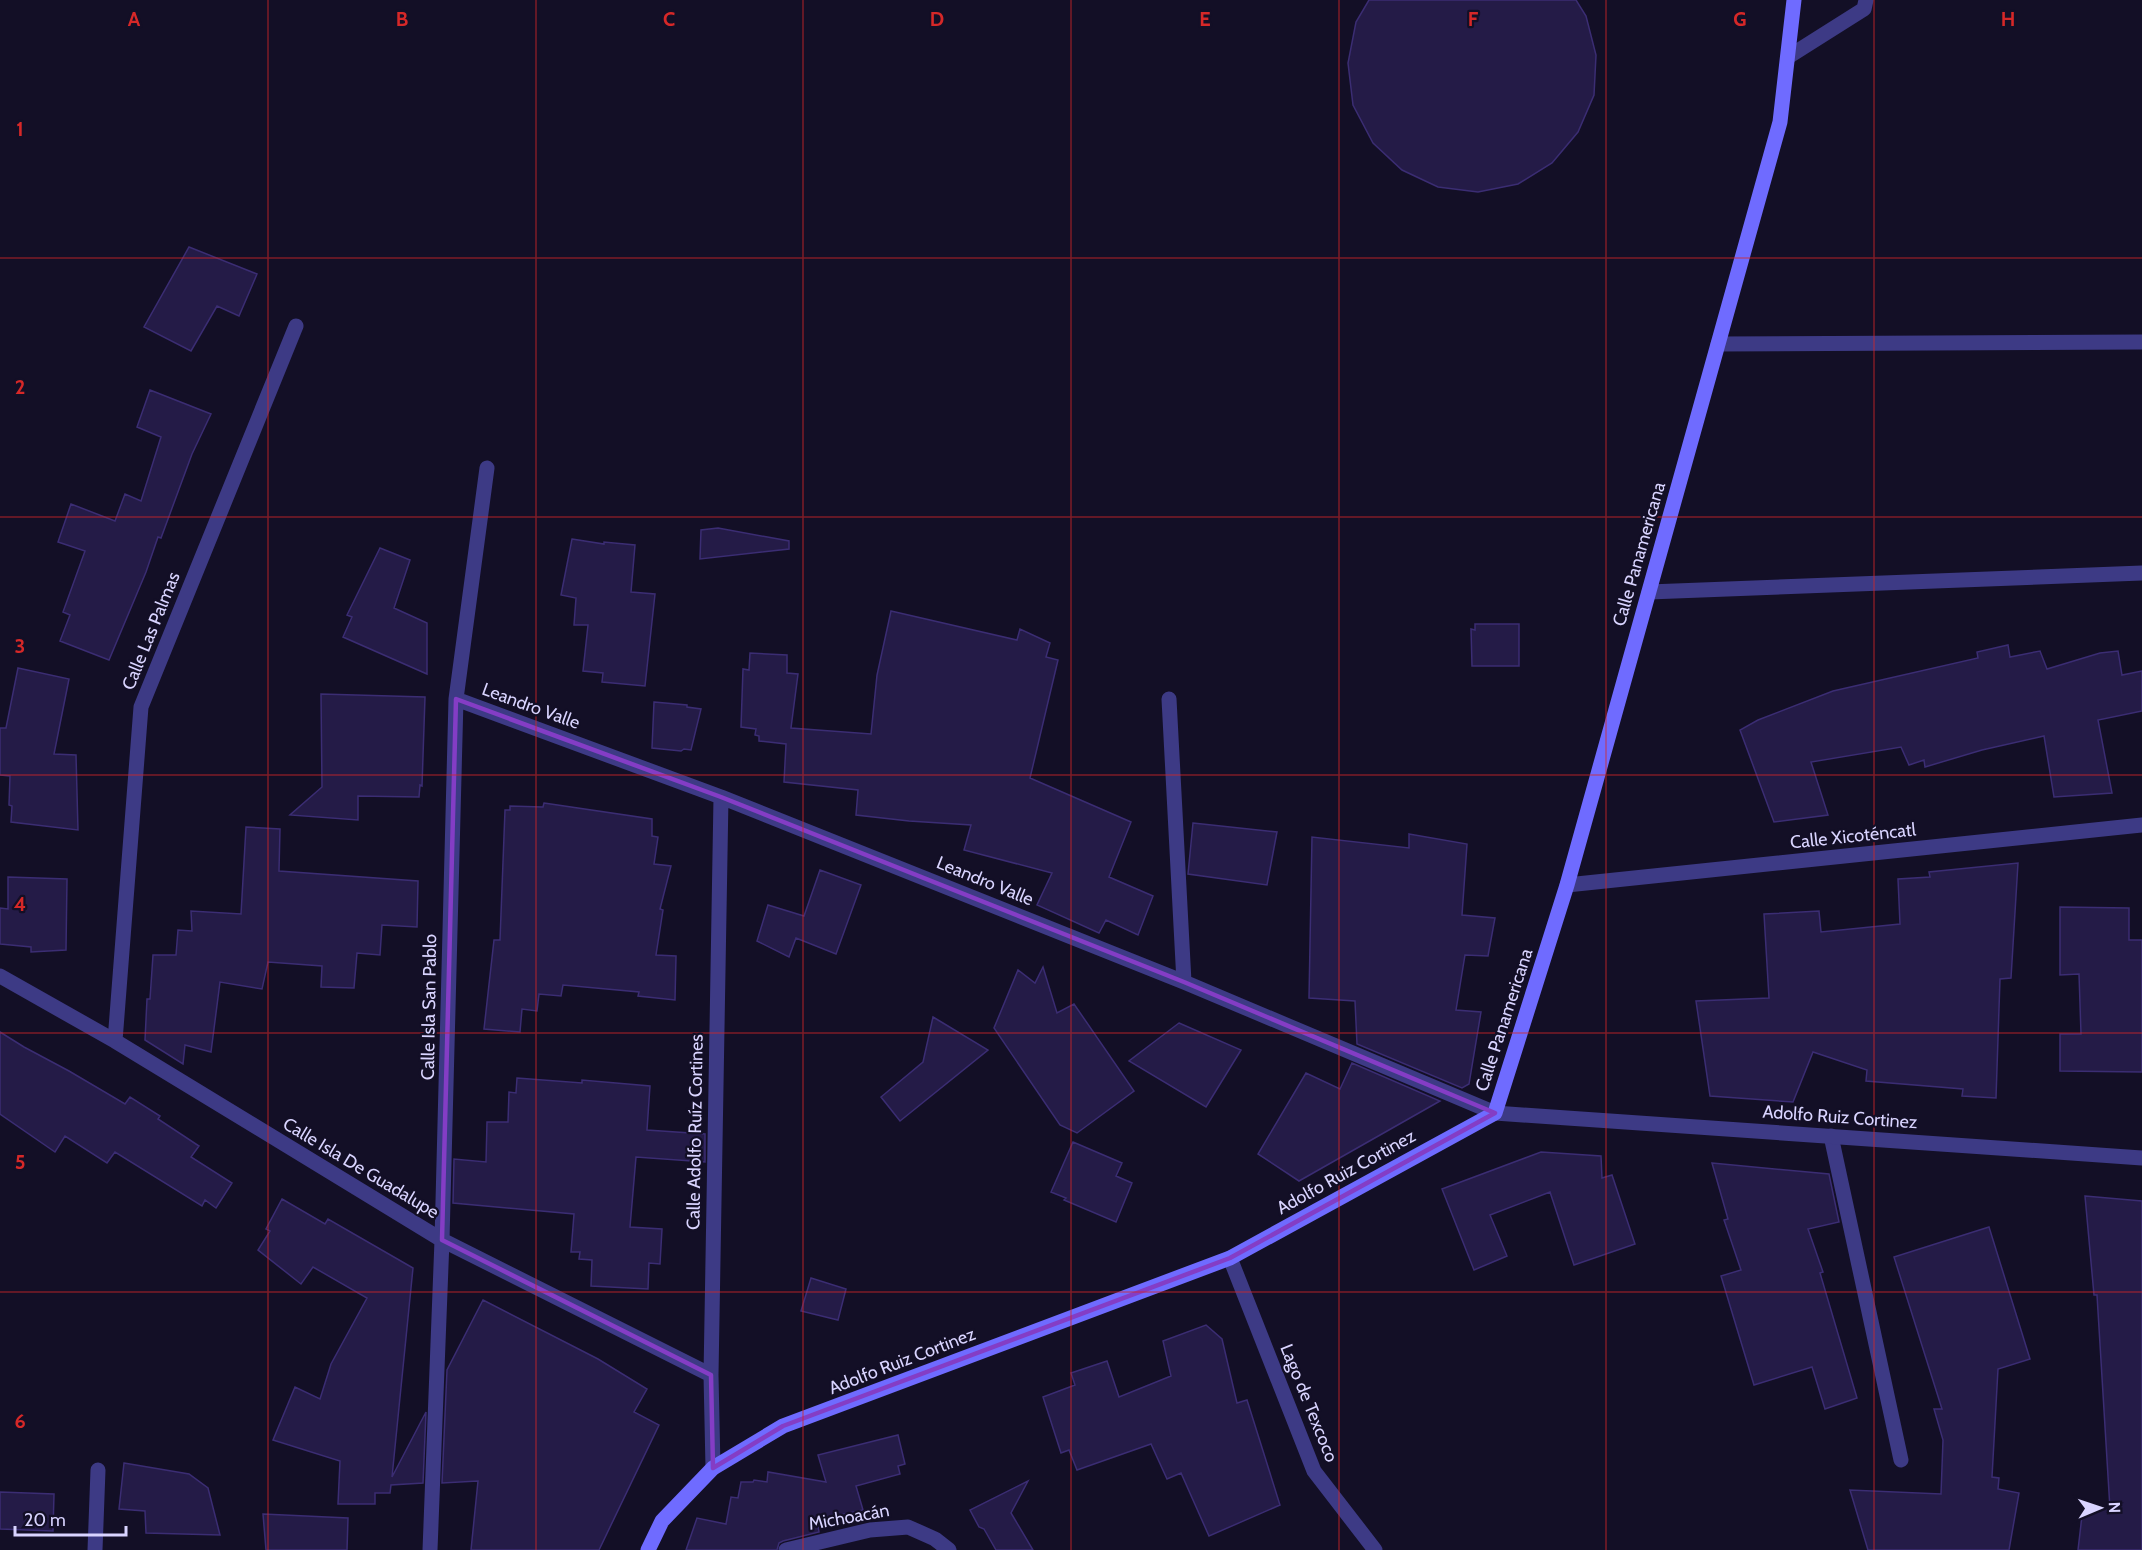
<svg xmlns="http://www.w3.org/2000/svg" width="2142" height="1550" font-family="Cabin,sans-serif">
<rect width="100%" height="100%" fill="#130f26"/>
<path fill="#241b47" stroke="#3b2d73" stroke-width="1.5" d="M 1369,0 L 1576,0 L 1586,16 L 1596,55 L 1594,95 L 1578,132 L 1552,163 L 1518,184 L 1478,192 L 1438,187 L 1402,170 L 1373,143 L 1353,105 L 1348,63 L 1356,22 Z
M 189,247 L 257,274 L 239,316 L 217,306 L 191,351 L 144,327 Z
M 150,390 L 211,414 L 192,454 L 161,538 L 158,537 L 146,572 L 109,660 L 60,641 L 70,615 L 63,612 L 85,551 L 58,542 L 71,504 L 115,521 L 125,494 L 141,501 L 161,437 L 137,427 Z
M 718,528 L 789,541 L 789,549 L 700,559 L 701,530 Z
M 572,539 L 604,544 L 604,542 L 635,545 L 631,592 L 655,594 L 645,686 L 602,682 L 603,673 L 583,671 L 588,625 L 574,625 L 576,598 L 561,595 Z
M 380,548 L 410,560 L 394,608 L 427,623 L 427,674 L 343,637 L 352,617 L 347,615 Z
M 891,611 L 1017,640 L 1020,629 L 1050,643 L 1046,657 L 1058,660 L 1030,778 L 1131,822 L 1109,877 L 1153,896 L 1138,935 L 1106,920 L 1099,933 L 1037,905 L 1052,873 L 964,850 L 971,825 L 909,821 L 856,815 L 858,790 L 784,782 L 786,744 L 759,741 L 759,736 L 755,735 L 756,729 L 741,727 L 743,669 L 749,670 L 750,653 L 787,655 L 787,673 L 798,674 L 791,728 L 871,734 L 877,675 Z
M 1475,624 L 1519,624 L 1519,666 L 1472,666 L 1471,629 L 1475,630 Z
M 2008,645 L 2010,657 L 2040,651 L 2047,669 L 2100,653 L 2118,651 L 2122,675 L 2142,671 L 2142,711 L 2098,720 L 2112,793 L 2054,797 L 2044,736 L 1982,750 L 1925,767 L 1924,760 L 1909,765 L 1901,747 L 1811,762 L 1828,815 L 1774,822 L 1740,730 L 1758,720 L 1833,691 L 1978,658 L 1977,652 Z
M 18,668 L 69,679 L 54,754 L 76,755 L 78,830 L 11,822 L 12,806 L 9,805 L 10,776 L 0,775 L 0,728 L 6,728 Z
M 321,694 L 425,697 L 422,786 L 420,785 L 419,797 L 358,796 L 358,820 L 290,815 L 322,787 Z
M 654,702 L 687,705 L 687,707 L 701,709 L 691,750 L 684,749 L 681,751 L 652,748 Z
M 544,803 L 652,819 L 652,836 L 658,837 L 654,864 L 671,866 L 660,909 L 663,910 L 656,955 L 676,956 L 675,1000 L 638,996 L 639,992 L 563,985 L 561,996 L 539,994 L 537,1011 L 522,1009 L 520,1032 L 484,1029 L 494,940 L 500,940 L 505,810 L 510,810 L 510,806 L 543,807 Z
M 1193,823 L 1277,832 L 1267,885 L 1188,874 Z
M 246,827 L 280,829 L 279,871 L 418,881 L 417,927 L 382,925 L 380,955 L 357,953 L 354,988 L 321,987 L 322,966 L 268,962 L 262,989 L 220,982 L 211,1052 L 185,1045 L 183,1064 L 145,1040 L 147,999 L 150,999 L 153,955 L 176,955 L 178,930 L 192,931 L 191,911 L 241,914 Z
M 1409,834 L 1467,844 L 1462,915 L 1495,918 L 1488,956 L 1465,955 L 1456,1010 L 1481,1012 L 1469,1084 L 1462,1088 L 1357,1044 L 1355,1001 L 1309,998 L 1312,837 L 1409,848 Z
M 2018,863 L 2011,978 L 2000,979 L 1996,1098 L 1962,1096 L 1963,1089 L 1866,1081 L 1867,1070 L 1813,1052 L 1793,1102 L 1710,1096 L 1696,1001 L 1769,998 L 1764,914 L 1819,911 L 1821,932 L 1900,924 L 1898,879 L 1930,877 L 1929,872 Z
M 820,870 L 861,885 L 836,954 L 796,938 L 789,957 L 757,941 L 768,905 L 804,916 Z
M 8,877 L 67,879 L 66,950 L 31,952 L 31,947 L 0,944 L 0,908 L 8,909 Z
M 2060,907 L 2129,908 L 2129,940 L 2142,940 L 2142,1072 L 2060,1071 L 2060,1034 L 2081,1034 L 2079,974 L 2060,975 Z
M 1043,967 L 1057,1013 L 1074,1004 L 1134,1091 L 1077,1133 L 1060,1125 L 994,1028 L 1018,970 L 1035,983 Z
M 933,1017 L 988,1050 L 900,1121 L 881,1097 L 923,1062 Z
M 1179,1023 L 1241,1050 L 1206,1107 L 1129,1061 Z
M 0,1032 L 24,1047 L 69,1071 L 125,1104 L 130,1097 L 160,1116 L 158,1119 L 199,1146 L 191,1157 L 232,1183 L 216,1208 L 205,1200 L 202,1206 L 115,1152 L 107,1163 L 65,1136 L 55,1152 L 0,1114 Z
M 1352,1063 L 1440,1101 L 1299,1181 L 1258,1154 L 1306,1073 L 1340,1089 Z
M 517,1078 L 582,1083 L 582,1080 L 650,1086 L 647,1130 L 705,1134 L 705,1162 L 636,1157 L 630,1227 L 662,1229 L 660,1264 L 649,1263 L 648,1289 L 591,1286 L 592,1260 L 579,1259 L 580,1252 L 571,1252 L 574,1214 L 453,1203 L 454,1159 L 486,1162 L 487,1122 L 508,1122 L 509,1092 L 516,1093 Z
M 1073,1142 L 1122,1163 L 1116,1176 L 1132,1183 L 1116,1222 L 1064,1200 L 1066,1198 L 1051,1192 Z
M 1541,1152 L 1601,1156 L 1602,1178 L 1612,1175 L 1635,1244 L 1574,1265 L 1550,1192 L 1490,1215 L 1507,1256 L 1474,1270 L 1442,1189 Z
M 1712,1163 L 1829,1174 L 1839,1222 L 1808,1229 L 1823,1272 L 1820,1273 L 1857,1398 L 1825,1409 L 1812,1367 L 1754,1385 L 1721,1276 L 1741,1270 L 1724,1220 L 1728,1219 Z
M 2085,1196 L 2142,1201 L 2142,1550 L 2078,1550 L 2083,1507 L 2110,1509 L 2097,1295 L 2094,1295 Z
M 282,1199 L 325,1224 L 328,1219 L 413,1268 L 392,1477 L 426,1412 L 423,1483 L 391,1485 L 390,1493 L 375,1493 L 375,1504 L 338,1504 L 340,1461 L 273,1440 L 295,1387 L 320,1399 L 331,1364 L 367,1298 L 313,1267 L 301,1284 L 258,1250 L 270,1231 L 266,1229 Z
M 1989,1227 L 2030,1359 L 1998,1369 L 1992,1477 L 1999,1478 L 1998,1489 L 2019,1493 L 2009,1550 L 1868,1550 L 1850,1490 L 1941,1494 L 1943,1440 L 1934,1409 L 1942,1409 L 1894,1257 Z
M 811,1278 L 846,1289 L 838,1320 L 801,1311 Z
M 483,1300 L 598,1359 L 647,1389 L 634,1412 L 659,1425 L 599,1550 L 471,1550 L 478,1481 L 442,1483 L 447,1370 Z
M 1206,1325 L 1222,1339 L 1237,1403 L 1247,1400 L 1280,1505 L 1209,1536 L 1181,1473 L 1167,1479 L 1151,1444 L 1077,1470 L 1069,1450 L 1061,1453 L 1043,1397 L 1075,1385 L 1071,1373 L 1107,1361 L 1119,1397 L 1171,1376 L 1163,1341 Z
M 898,1435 L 905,1464 L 898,1466 L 900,1474 L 856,1486 L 863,1510 L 817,1520 L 819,1532 L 783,1541 L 779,1543 L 777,1550 L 686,1550 L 697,1518 L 726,1524 L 731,1497 L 738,1498 L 741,1482 L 753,1482 L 754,1480 L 767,1482 L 768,1472 L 826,1482 L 818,1455 Z
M 124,1463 L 189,1474 L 208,1488 L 220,1535 L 146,1533 L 145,1511 L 119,1509 Z
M 1028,1481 L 1011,1513 L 1033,1550 L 996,1550 L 984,1529 L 979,1527 L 970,1510 Z
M 0,1492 L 54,1494 L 53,1531 L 0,1529 Z
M 263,1514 L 348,1518 L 347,1550 L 266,1550 Z"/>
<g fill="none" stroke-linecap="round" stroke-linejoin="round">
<path stroke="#3d3a85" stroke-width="15" d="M 1718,344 L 2142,342
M 1649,592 L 2142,573
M 1831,1136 L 1901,1460"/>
<path stroke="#3d3a85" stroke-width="15" d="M 1788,57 L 1864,9 L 1866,0
M 456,699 L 721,797 L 1184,982 L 1495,1113
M 1169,699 L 1184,982
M 1567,885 L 2142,825
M 0,976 L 115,1041 L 442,1240 L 711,1375
M 115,1041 L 141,707 L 296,326
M 1230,1258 L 1314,1471 L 1375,1550
M 713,1468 L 711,1375 L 721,797
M 95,1550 L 98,1470
M 430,1550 L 442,1240 L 456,699 L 487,468
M 786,1550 L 870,1530 L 908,1527 L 935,1539 L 949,1550"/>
<path stroke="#3d3a85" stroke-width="15" d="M 1495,1113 L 2142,1158"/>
<path stroke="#6f6bff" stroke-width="15" d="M 648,1550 L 662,1521 L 713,1468 L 783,1426 L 1230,1258 L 1495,1113 L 1567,885 L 1780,122 L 1794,0"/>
</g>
<path fill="none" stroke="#843dc5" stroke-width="4.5" stroke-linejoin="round" d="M 456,699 L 721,797 L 1184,982 L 1495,1113 L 1230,1258 L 783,1426 L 713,1468 L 711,1375 L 442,1240 Z"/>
<path fill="none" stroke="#d62828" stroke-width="1.5" stroke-opacity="0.55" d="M 268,0 L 268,1550M 536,0 L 536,1550M 803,0 L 803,1550M 1071,0 L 1071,1550M 1339,0 L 1339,1550M 1606,0 L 1606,1550M 1874,0 L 1874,1550M 0,258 L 2142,258M 0,517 L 2142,517M 0,775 L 2142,775M 0,1033 L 2142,1033M 0,1292 L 2142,1292"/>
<g text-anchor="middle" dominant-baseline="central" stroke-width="4.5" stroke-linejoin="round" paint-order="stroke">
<g font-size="18" fill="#d9d4ff" stroke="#130f26">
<text transform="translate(1639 554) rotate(-74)">Calle Panamericana</text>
<text transform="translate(151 631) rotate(-68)">Calle Las Palmas</text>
<text transform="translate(531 706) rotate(20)">Leandro Valle</text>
<text transform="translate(1853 836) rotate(-6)">Calle Xicoténcatl</text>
<text transform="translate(985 881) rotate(22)">Leandro Valle</text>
<text transform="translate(429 1007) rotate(-89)">Calle Isla San Pablo</text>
<text transform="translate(1504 1020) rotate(-72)">Calle Panamericana</text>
<text transform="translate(1840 1117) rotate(4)">Adolfo Ruiz Cortinez</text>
<text transform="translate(695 1132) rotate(-89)">Calle Adolfo Ruíz Cortines</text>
<text transform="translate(361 1168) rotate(31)">Calle Isla De Guadalupe</text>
<text transform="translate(1346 1172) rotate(-29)">Adolfo Ruiz Cortinez</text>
<text transform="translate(902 1361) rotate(-21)">Adolfo Ruiz Cortinez</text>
<text transform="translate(1309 1403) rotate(68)">Lago de Texcoco</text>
<text transform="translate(849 1517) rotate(-10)">Michoacán</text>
</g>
</g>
<g font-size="20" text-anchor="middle" font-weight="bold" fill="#d62828" stroke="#130f26" stroke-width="4.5" stroke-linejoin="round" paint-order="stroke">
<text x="134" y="26">A</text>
<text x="402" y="26">B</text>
<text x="669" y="26">C</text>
<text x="937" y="26">D</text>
<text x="1205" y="26">E</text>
<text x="1473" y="26">F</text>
<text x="1740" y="26">G</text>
<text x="2008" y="26">H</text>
<text x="20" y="136">1</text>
<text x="20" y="394">2</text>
<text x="20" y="653">3</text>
<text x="20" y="911">4</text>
<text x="20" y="1169">5</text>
<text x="20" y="1428">6</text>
</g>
<g transform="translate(2100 1508) rotate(88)" stroke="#130f26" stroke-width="4.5" paint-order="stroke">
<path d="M0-4.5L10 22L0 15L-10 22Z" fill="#d9d4ff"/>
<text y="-9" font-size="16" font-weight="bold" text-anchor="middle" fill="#d9d4ff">N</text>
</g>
<path d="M15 1526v9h111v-9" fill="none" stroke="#d9d4ff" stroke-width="3"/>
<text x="24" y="1526" font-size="18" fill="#d9d4ff" stroke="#130f26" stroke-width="4.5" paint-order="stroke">20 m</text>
</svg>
